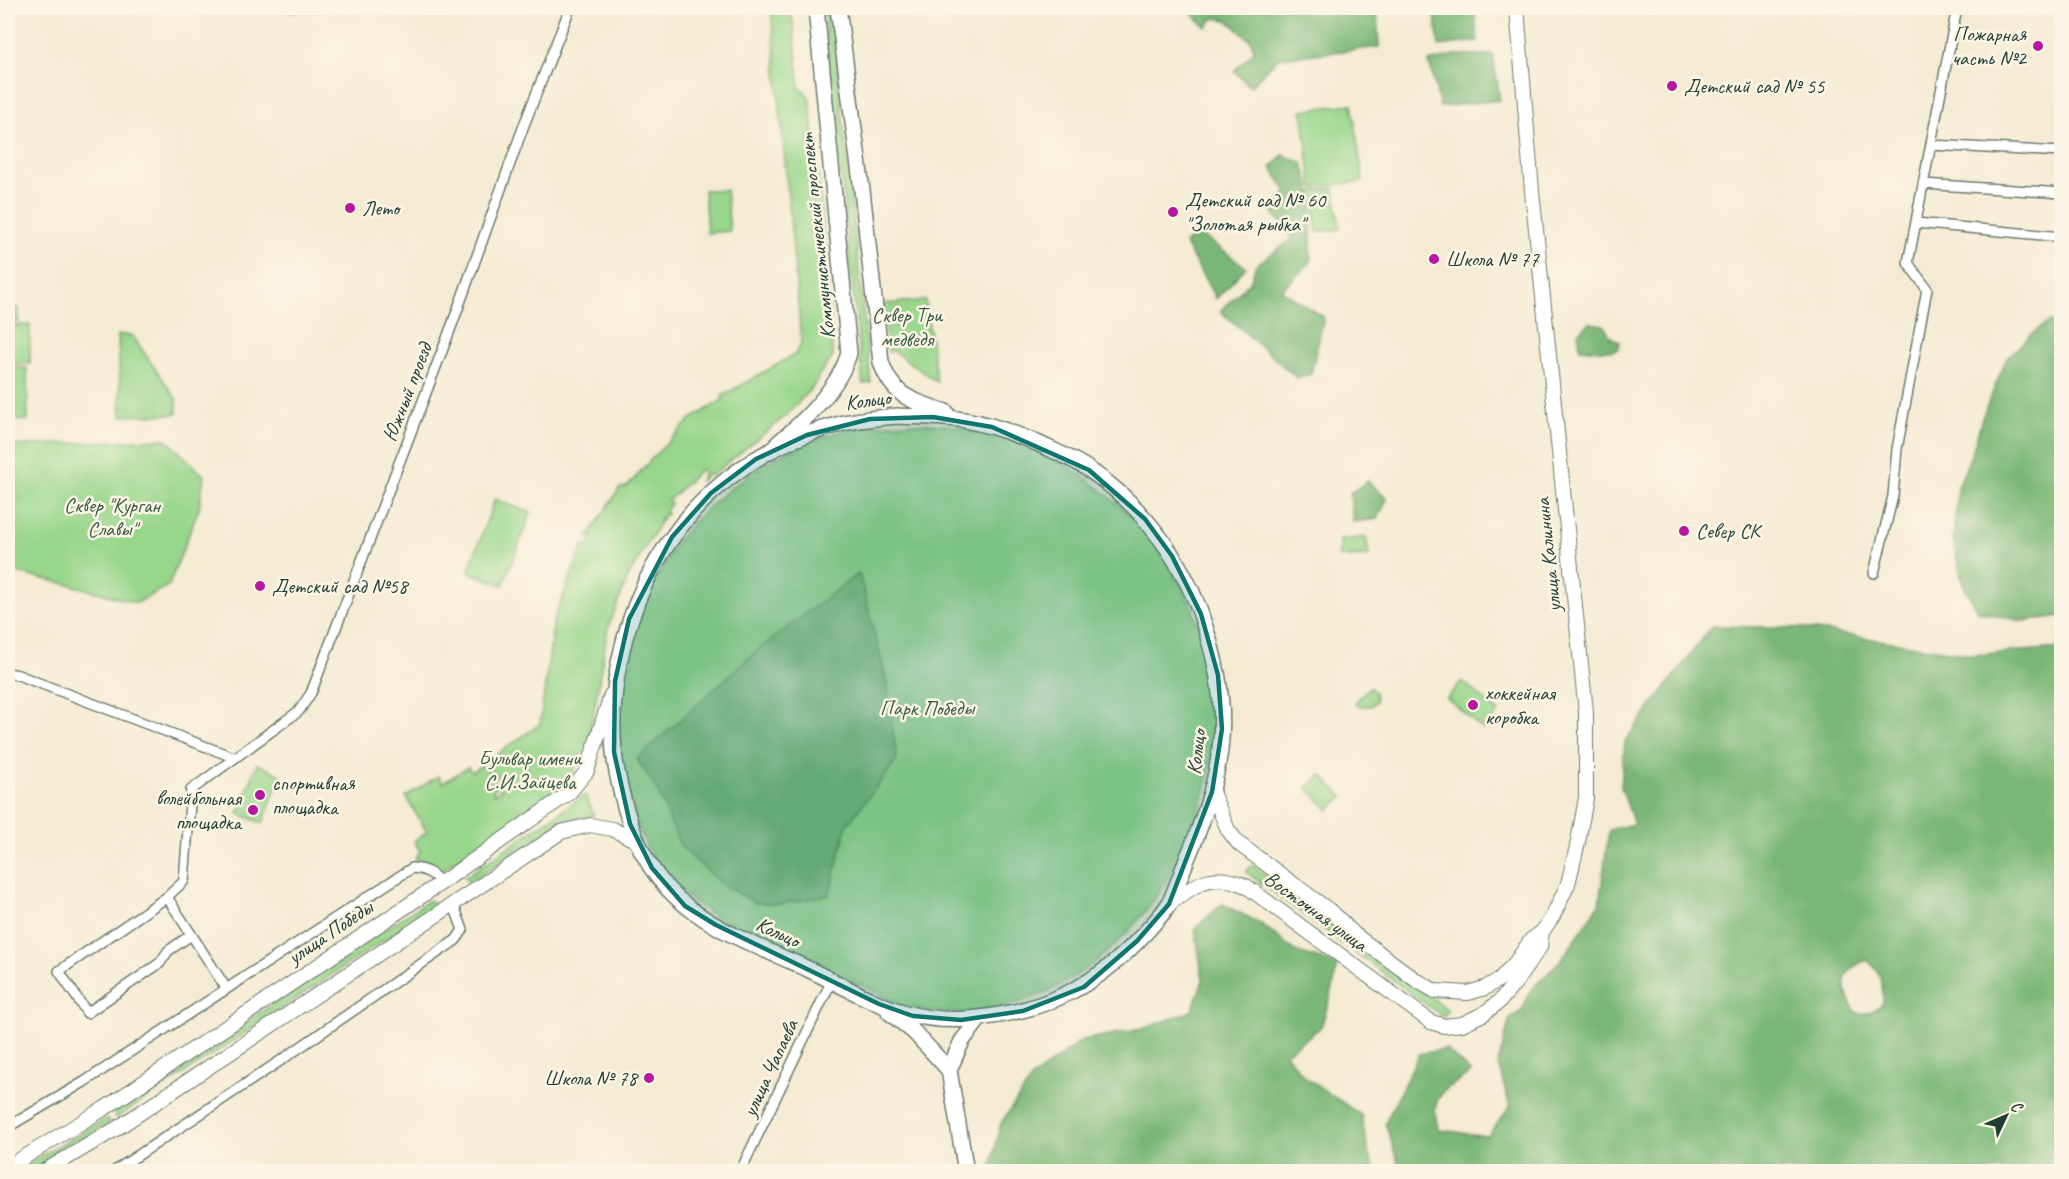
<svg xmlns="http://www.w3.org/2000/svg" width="2069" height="1179" font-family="Caveat,sans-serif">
<rect width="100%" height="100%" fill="#fcf5e5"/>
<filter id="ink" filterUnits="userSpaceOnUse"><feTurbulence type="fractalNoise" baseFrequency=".0167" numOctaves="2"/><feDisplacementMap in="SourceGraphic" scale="12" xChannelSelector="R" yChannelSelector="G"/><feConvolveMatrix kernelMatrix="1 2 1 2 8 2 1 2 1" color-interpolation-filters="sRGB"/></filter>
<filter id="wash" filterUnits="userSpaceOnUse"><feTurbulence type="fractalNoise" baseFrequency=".008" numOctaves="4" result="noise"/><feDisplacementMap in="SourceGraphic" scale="24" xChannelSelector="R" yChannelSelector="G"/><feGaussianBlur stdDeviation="1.35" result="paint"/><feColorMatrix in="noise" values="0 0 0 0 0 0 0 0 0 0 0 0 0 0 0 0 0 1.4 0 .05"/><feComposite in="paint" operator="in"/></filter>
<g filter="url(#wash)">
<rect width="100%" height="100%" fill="#f5ebd3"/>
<path fill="#98d68b" stroke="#5c8a60" stroke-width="1.5" d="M 268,8 L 321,8 L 321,11 L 268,11 Z
M 771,8 L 781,8 L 781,10 L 789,13 L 793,20 L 800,90 L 804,90 L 810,99 L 826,253 L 825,260 L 833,357 L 818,376 L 816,383 L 787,415 L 711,476 L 709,474 L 700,481 L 704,470 L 701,469 L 668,501 L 671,504 L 665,511 L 667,514 L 659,519 L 662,519 L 628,577 L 608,628 L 589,739 L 569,780 L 566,777 L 563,782 L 566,786 L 437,873 L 431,865 L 415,859 L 420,851 L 414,841 L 427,832 L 406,797 L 438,776 L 443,783 L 468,767 L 472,772 L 484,764 L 498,786 L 494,789 L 494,794 L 501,789 L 502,784 L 486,762 L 540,724 L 554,619 L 583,546 L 589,544 L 593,536 L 588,537 L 620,488 L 627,487 L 654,456 L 691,419 L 724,399 L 722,396 L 794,355 L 800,347 L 801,338 Z
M 823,8 L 831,8 L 871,383 L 863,384 Z
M 1352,104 L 1363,181 L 1312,188 L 1302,110 Z
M 1334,188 L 1340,229 L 1317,232 L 1312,191 Z
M 704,190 L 726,190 L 730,231 L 707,233 Z
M 925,300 L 937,382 L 893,351 L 888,352 L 883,304 Z
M 8,308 L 19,308 L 19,322 L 8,323 Z
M 30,325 L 30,364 L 8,364 L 8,326 Z
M 118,335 L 132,335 L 177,400 L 177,414 L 121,416 Z
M 8,368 L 27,368 L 28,420 L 8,421 Z
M 913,423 C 937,424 962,426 986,432 C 1104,464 1202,564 1211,689 C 1213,707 1215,726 1213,744 C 1200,878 1093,1013 951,1013 C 937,1013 918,1010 905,1006 C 893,1003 882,995 871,990 C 851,981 832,973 812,963 C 765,941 713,923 675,886 C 652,864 640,835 632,805 C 628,790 623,775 621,760 C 613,696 628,626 660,571 C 666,561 672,549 679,539 C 688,527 700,516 711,505 C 753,467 801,439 857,428 C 875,424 894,424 913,423 Z
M 166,439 L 204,476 L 199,508 L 169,585 L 137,603 L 71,585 L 8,571 L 8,446 Z
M 495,499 L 531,513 L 503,585 L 468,572 Z
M 1366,537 L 1369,556 L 1340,557 L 1340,540 Z
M 1462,681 L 1499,712 L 1483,730 L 1447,698 Z
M 1369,687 L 1375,692 L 1376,700 L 1371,706 L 1358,706 L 1355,703 Z
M 257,764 L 281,775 L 263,823 L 238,814 Z
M 1321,775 L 1343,797 L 1329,810 L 1307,788 Z
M 585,795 L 594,815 L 564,820 L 469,883 L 465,877 Z
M 1252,865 L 1448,1010 L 1443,1017 L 1246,872 Z
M 429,900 L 435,906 L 117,1118 L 113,1111 Z
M 107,1118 L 110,1123 L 30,1171 L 15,1171 Z"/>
<path fill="#7ab777" stroke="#4c7a56" stroke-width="1.5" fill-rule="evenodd" d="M 1186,8 L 1377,8 L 1379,47 L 1278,58 L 1250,87 L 1234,71 L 1254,51 L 1251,41 L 1227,20 L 1214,18 L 1206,27 Z
M 1434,8 L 1474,8 L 1478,41 L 1439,46 Z
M 1455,55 L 1493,55 L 1500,100 L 1440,107 L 1429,62 Z
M 1283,155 L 1303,163 L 1311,193 L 1311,262 L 1281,290 L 1324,317 L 1311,374 L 1297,378 L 1220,311 L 1250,282 L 1256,265 L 1292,239 L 1272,211 L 1287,191 L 1271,168 Z
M 1197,232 L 1246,267 L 1216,299 L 1185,244 Z
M 2061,318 L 2061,616 L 2022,621 L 1977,611 L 1963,584 L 1953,540 L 1958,487 L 1972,453 L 1982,418 L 2007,358 L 2033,333 L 2046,324 Z
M 1590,323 L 1604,325 L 1610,337 L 1620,342 L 1619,348 L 1612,351 L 1580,348 L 1578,332 Z
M 1368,481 L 1387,499 L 1378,519 L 1353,522 L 1350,493 Z
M 859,573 L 886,677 L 897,760 L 847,825 L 829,895 L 781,904 L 755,903 L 723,885 L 681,847 L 656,788 L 637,759 L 756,651 Z
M 1712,626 L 1803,628 L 1973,655 L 2061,648 L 2061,1171 L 1401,1171 L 1385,1123 L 1419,1054 L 1446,1049 L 1471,1073 C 1446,1089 1427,1095 1439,1130 L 1488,1136 L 1510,1107 L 1498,1064 L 1510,1018 L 1522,1011 L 1531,990 L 1561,960 L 1599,905 L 1609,830 L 1634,824 L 1621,787 L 1625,741 ZM 1867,960 C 1883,973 1883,985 1883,1004 L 1869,1013 L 1856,1013 C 1842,990 1836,972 1867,960 Z
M 1222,904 L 1260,923 L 1295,951 L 1337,964 L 1333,988 L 1321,1027 L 1285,1054 L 1305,1077 L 1361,1115 L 1369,1156 L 1376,1171 L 990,1171 L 1001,1123 L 1033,1077 L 1082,1040 L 1142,1029 L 1192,1011 L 1203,980 L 1195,928 Z"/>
</g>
<g filter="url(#ink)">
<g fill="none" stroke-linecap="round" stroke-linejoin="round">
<g stroke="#6a7a6c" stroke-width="12">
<path id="street" d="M 1931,145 L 2062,152
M 1923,184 L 2062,193
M 1916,223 L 2062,237
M 1874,573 L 1893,496 L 1897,449 L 1927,289 L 1908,263 L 1957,8
M 8,673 L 18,675 L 233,757
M 167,897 L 184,881 L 191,790 L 299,711 L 311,693 L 452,325 L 524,125 L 570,8
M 191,935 L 168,951 L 160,963 L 87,1013 L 59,971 L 167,897 L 226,988
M 8,1127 L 84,1082 L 412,868 C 425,869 433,873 441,883
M 113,1172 L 283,1059 L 456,940 L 463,930 L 453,903
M 740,1172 L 832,980"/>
</g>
<g stroke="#6a7a6c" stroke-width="16">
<path id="secondary" d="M 1212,792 L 1228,830 L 1239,844 L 1334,914 L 1354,934 L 1416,980 L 1435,991 L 1468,993 L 1485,988 L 1500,979 L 1515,963 L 1531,940 L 1542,932
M 1169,904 C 1197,884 1211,870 1246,886 L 1431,1022 L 1444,1026 L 1462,1024 L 1483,1014 L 1499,1002 L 1515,983 L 1540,947 L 1542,932 L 1553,916 L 1568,884 L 1578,842 L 1586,798 L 1586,712 L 1532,191 L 1517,8
M 8,1167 L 105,1108 L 249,1012 L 441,883 L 569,793 L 587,771 L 611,695
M 43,1172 L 119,1127 L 561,832 L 590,825 L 612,829 L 637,841"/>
</g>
<g stroke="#6a7a6c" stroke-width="18">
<path id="primary" d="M 838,8 L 862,190 L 881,362 C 893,398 913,401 946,412
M 897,416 C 920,417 942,417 964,420 C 989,424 1014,433 1037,443 C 1054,451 1072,458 1088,469 C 1144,506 1186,564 1205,627 C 1218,666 1225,709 1220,750 C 1215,788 1202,824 1187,859 C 1181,874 1176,890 1169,904 C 1163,914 1153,924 1145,933 C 1098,985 1048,1010 979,1018 C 908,1027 869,998 808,969 C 761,947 704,928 668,889 C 639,858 626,817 618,777 C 610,740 612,700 619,663 C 643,544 722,454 840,424 C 859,419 878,418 897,416 Z
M 778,443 C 804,422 840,386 849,353 L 816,8
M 889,1012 L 914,1032 L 949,1070
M 949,1070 L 966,1172
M 949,1070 L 962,1041 L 980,1018"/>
</g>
<use href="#street" stroke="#fff" stroke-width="9"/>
<use href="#secondary" stroke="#fff" stroke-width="14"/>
<use href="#primary" stroke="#fff" stroke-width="15"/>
</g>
</g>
<path fill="#0f766e" fill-opacity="0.2" stroke="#0f766e" stroke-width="4.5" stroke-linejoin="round" d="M 933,417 L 992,427 L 1089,470 L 1145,519 L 1172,556 L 1201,614 L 1218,675 L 1222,729 L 1212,792 L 1169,904 L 1137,941 L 1084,987 L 1023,1011 L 961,1020 L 913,1016 L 879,1004 L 716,925 L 685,906 L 652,868 L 630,824 L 614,752 L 615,681 L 629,619 L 672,537 L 711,493 L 756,459 L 807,435 L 870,419 Z"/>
<g fill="#b5179e" stroke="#fcf5e5" stroke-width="2">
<circle cx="2038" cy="46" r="6"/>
<circle cx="1672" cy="86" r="6"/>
<circle cx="350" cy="208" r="6"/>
<circle cx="1173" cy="212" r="6"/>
<circle cx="1434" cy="259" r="6"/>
<circle cx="1684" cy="531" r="6"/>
<circle cx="260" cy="586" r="6"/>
<circle cx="1473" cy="705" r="6"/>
<circle cx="260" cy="795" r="6"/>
<circle cx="253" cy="810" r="6"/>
<circle cx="649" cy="1078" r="6"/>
</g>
<g text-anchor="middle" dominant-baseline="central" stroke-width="5" stroke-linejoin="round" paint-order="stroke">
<g font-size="21" fill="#1f3d34" stroke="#fcf5e5" text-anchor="start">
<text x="2026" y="34" text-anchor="end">Пожарная<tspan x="2026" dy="24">часть №2</tspan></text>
<text x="1684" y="86">Детский сад № 55</text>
<text x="1185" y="200">Детский сад № 60<tspan x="1185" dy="24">"Золотая рыбка"</tspan></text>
<text x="362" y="208">Лето</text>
<text x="1446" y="259">Школа № 77</text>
<text x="1696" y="531">Север СК</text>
<text x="272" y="586">Детский сад №58</text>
<text x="1485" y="693">хоккейная<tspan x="1485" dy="24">коробка</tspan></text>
<text x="272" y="783">спортивная<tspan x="272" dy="24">площадка</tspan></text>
<text x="241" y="798" text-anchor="end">волейбольная<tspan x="241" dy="24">площадка</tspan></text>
<text x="637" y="1078" text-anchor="end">Школа № 78</text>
</g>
<g font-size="21" fill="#1f3d34" stroke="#fcf5e5">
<text transform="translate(817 236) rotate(-96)">Коммунистический проспект</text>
<text transform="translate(407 392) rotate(-69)">Южный проезд</text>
<text transform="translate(868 400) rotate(-7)">Кольцо</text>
<text transform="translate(1548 555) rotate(-96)">улица Калинина</text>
<text transform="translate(1196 752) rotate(-83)">Кольцо</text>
<text transform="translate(1316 911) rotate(36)">Восточная улица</text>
<text transform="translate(330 932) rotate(-34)">улица Победы</text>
<text transform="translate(778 932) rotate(25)">Кольцо</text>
<text transform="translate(770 1068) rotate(-65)">улица Чапаева</text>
</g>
<g font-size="21" fill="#375c45" stroke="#fcf5e5">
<text x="907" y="315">Сквер Три<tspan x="907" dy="24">медведя</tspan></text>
<text x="112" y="505">Сквер "Курган<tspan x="112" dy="24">Славы"</tspan></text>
<text x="927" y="708">Парк Победы</text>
<text x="530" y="758">Бульвар имени<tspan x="530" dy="24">С.И.Зайцева</tspan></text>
</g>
</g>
<rect width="2069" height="1179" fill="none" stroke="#fcf5e5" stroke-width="30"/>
<g transform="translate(2006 1116) rotate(46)" stroke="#fcf5e5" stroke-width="4.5" paint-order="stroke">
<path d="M0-4.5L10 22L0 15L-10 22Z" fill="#1f3d34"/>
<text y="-9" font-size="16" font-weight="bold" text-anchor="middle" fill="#1f3d34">С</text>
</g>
</svg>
